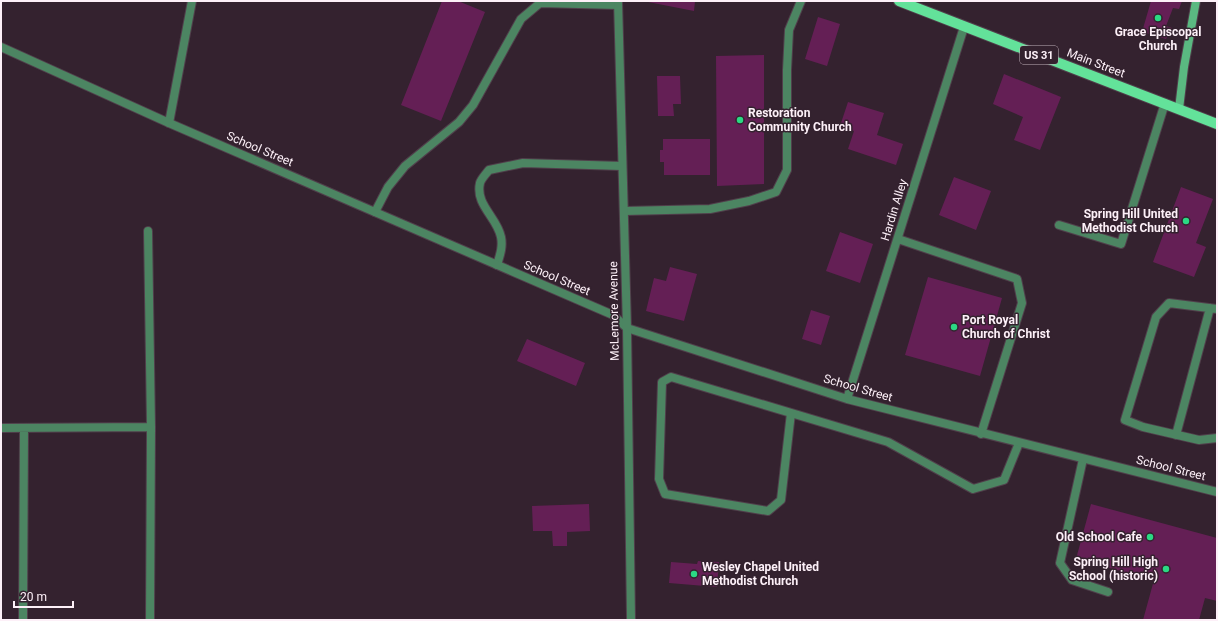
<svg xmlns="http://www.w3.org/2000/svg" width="1218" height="621" font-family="Roboto,sans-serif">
<rect width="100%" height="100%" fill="#34222f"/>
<path fill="#641f55" d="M 442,1 L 458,1 L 485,12 L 441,121 L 401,105 Z
M 643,1 L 695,1 L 694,11 Z
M 1151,1 L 1182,1 L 1179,9 L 1173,8 L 1166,26 L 1172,28 L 1166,39 L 1142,32 Z
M 818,17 L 840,24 L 827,66 L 805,59 Z
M 764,55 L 764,184 L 717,186 L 716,56 Z
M 1004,74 L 1061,97 L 1040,150 L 1014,140 L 1023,117 L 993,104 Z
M 657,76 L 680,76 L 681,104 L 673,104 L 674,116 L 658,116 Z
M 848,102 L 884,113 L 877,135 L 903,144 L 896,165 L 848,149 L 854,131 L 840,126 Z
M 663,139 L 710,139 L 710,175 L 664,175 L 664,162 L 660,162 L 660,150 L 663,150 Z
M 954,177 L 991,191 L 976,230 L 939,215 Z
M 1181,187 L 1213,199 L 1196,243 L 1206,247 L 1194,277 L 1153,262 Z
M 840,232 L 873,244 L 860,283 L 826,271 Z
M 670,267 L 697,274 L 684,321 L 646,311 L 654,278 L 666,281 Z
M 928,277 L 1002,298 L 980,376 L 905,355 Z
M 811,310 L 830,316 L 821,345 L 802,339 Z
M 527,339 L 585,363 L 576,386 L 517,361 Z
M 589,504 L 590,531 L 567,532 L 567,546 L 553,546 L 552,531 L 533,531 L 532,506 Z
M 1091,504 L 1217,538 L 1217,601 L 1205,598 L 1199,620 L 1143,620 L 1154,580 L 1076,559 Z
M 698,561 L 719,562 L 717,587 L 669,583 L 671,562 L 697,564 Z"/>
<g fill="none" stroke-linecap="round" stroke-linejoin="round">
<g stroke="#503f4b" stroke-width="10">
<path id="service" d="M 169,123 L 192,1
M 624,211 L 710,209 L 749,201 L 776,192 L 787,170 L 787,70 L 789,30 L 801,1
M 375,212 L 388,187 L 405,166 L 459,122 L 473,105 L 521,19 L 540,3 L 618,5
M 1059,225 L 1121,244 L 1165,103
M 898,239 L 1017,279 L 1022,303 L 981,434
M 497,265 C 500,255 503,247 501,237 C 497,217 475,205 480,183 C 481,179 486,174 489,170 L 523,163 L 622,166
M 1217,309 L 1169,303 L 1156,317 L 1125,420 L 1143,427 L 1199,440 L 1217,438
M 791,413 L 781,500 L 768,511 L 665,494 L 659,479 L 662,382 L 671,377 L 888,442 L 973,489 L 1004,480 L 1019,443
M 1176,435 L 1210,308
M 1083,459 L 1060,563 L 1072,580 L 1108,592"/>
</g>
<g stroke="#503f4b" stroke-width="10">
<path id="minor" d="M 1,47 L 169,123 L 613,315 L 627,328 L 847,399 L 1217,492
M 148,231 L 151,427 L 150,620
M 847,399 L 964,27
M 1,428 L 151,427
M 23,620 L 24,428"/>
</g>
<g stroke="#503f4b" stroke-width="10">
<path id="tertiary" d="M 618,1 L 627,328 L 631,620"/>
</g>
<g stroke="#503f4b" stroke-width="10">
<path id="secondary" d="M 1179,109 L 1184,67 L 1196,1"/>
</g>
<g stroke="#503f4b" stroke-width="12">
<path id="primary" d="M 899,1 L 1217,124"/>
</g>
<use href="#service" stroke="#4c8562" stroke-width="8"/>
<use href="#minor" stroke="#4c8562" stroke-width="8"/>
<use href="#tertiary" stroke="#4c8562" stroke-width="8"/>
<use href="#secondary" stroke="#5ab981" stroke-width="8"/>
<use href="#primary" stroke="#63e29a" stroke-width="10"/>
</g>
<g fill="#2bd884" stroke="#34222f" stroke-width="1.5">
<circle cx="1158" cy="18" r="4"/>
<circle cx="740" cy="120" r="4"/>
<circle cx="1186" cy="221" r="4"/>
<circle cx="954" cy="327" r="4"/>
<circle cx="1150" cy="537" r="4"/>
<circle cx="1166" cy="569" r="4"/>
<circle cx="694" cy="574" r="4"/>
</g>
<g text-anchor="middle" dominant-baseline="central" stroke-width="3" stroke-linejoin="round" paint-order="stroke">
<rect fill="#34222f" stroke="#c1b2bc" stroke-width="1" x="1020" y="46" width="38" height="18" rx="3"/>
<g font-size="11" font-weight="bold" fill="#fdf0f8">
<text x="1039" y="55">US 31</text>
</g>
<g font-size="12" font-weight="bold" fill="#fdf0f8" stroke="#34222f" text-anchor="start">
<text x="1158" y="32" text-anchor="middle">Grace Episcopal<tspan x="1158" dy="14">Church</tspan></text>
<text x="748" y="113">Restoration<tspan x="748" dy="14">Community Church</tspan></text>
<text x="1178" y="214" text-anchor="end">Spring Hill United<tspan x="1178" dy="14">Methodist Church</tspan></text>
<text x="962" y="320">Port Royal<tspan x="962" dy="14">Church of Christ</tspan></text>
<text x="1142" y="537" text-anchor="end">Old School Cafe</text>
<text x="1158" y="562" text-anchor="end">Spring Hill High<tspan x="1158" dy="14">School (historic)</tspan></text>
<text x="702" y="567">Wesley Chapel United<tspan x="702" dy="14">Methodist Church</tspan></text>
</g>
<g font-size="12" fill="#fdf0f8" stroke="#34222f">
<text transform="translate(1096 63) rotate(21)">Main Street</text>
<text transform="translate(260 149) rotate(23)">School Street</text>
<text transform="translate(894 210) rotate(-73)">Hardin Alley</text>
<text transform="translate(557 278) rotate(23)">School Street</text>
<text transform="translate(614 311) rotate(-91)">McLemore Avenue</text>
<text transform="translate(858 388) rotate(16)">School Street</text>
<text transform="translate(1171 468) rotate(14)">School Street</text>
</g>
</g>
<rect width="1218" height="621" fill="none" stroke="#fdf0f8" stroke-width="4"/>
<path d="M14 601v6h59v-6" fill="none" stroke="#fdf0f8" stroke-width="2"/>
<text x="20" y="601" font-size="12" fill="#fdf0f8" stroke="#34222f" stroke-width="3" paint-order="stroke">20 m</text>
</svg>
